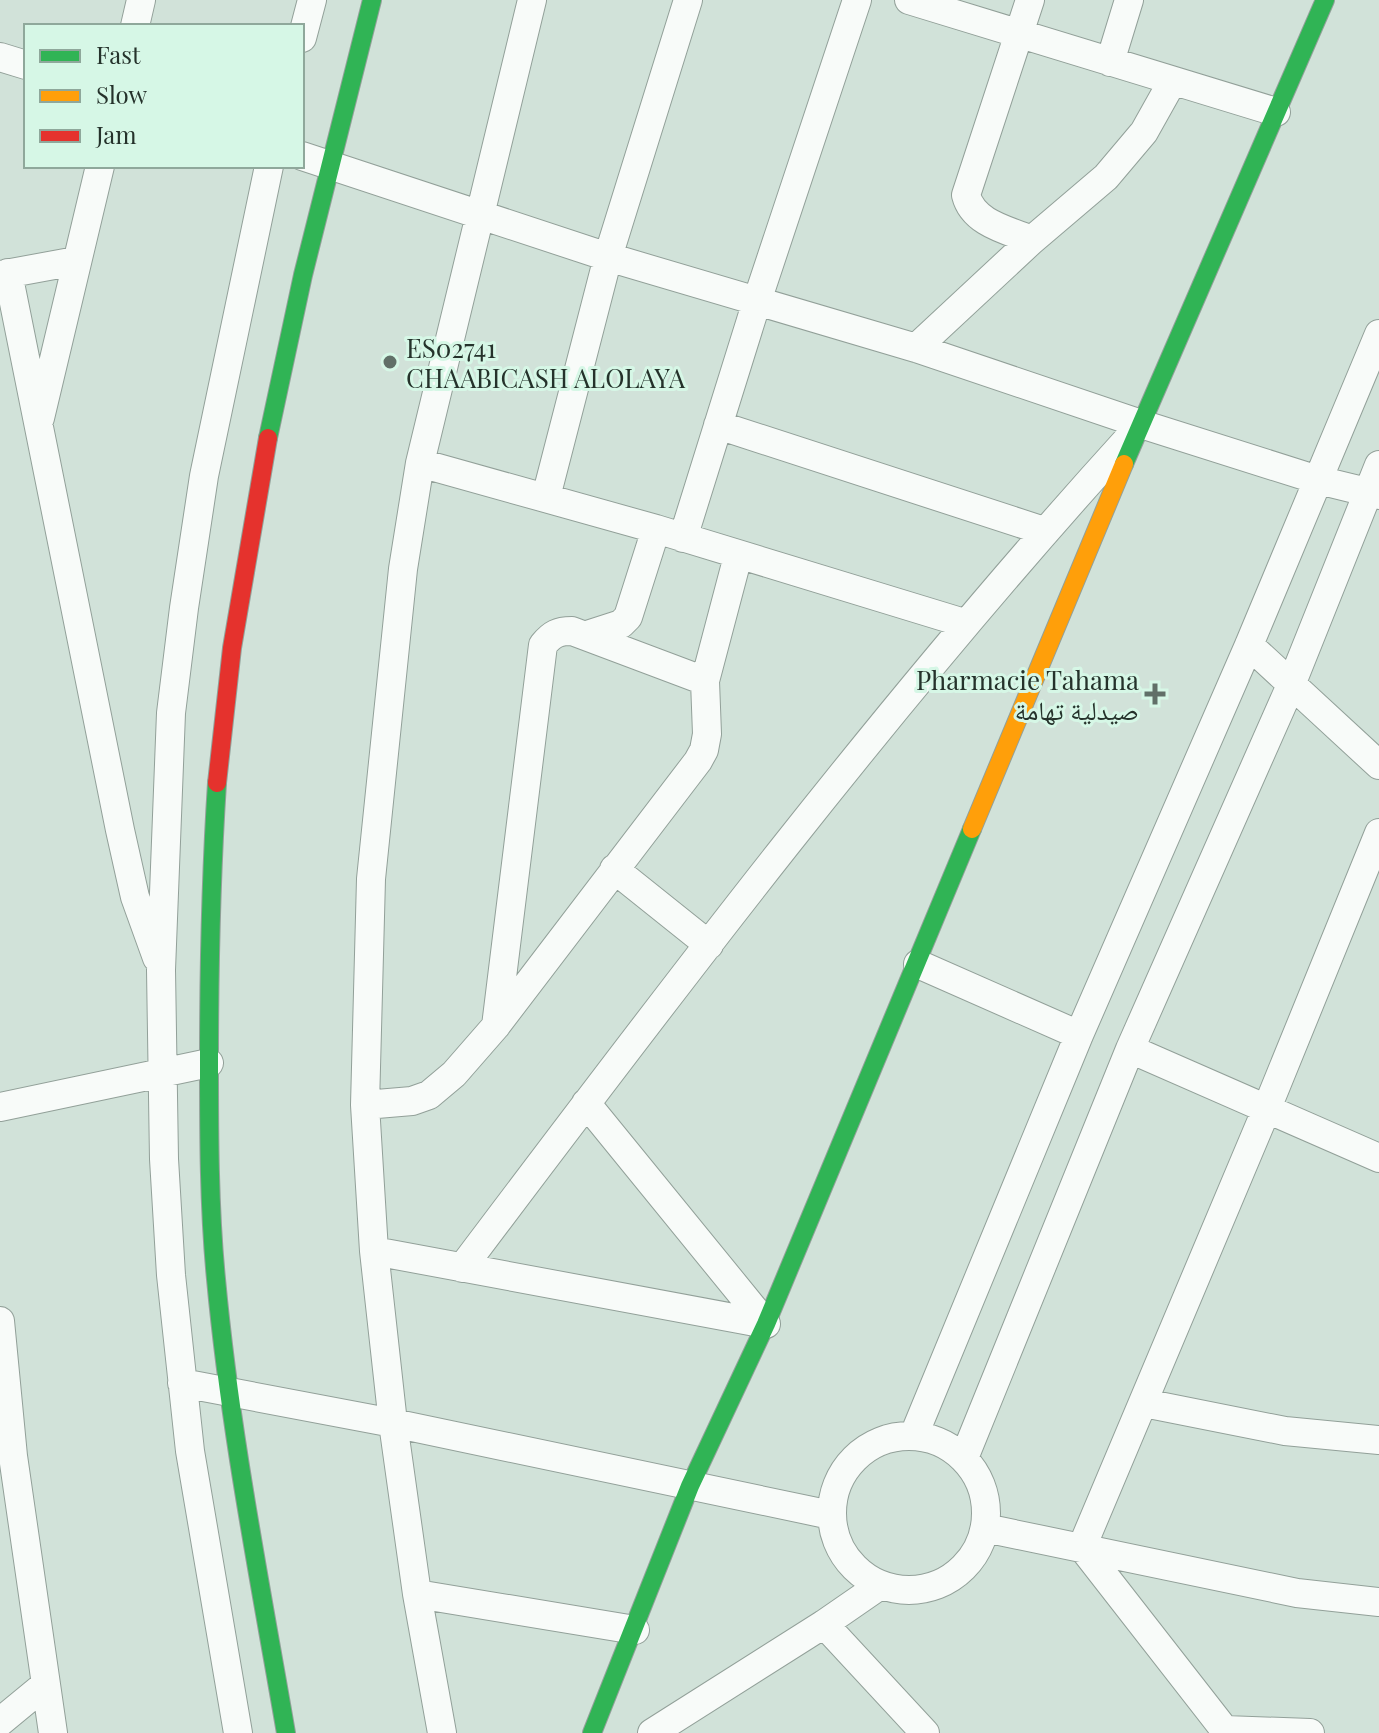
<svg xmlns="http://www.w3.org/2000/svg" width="1379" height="1733" font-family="'Playfair Display','Noto Naskh Arabic',serif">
<rect width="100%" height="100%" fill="#d1e2d9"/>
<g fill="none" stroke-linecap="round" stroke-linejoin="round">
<g stroke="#92a099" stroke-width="30">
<path id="street" d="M 909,0 L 1276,112
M 1030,0 L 966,195 C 973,223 1007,230 1032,240
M 135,26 L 141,0
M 302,38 L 312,0
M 0,57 L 26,65
M 1110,62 L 1129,0
M 302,156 L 608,257 L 916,348 L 1141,424 L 1318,480 L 1379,495
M 8,273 L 120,830 L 135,897 L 157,958
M 0,275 L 76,261
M 916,348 L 1032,240 L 1106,177 L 1144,132 L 1172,82
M 40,418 L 100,166
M 718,425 L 1044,531
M 420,463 L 656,529 L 964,623
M 546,497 L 608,257 L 688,0
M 683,538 L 757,301 L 857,0
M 587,635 L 621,624 L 628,617 L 656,529
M 1249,645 L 1379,765
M 614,869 L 709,945
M 918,964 L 1079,1035
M 496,1026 L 543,645 C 552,634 558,631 572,631 L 705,681
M 1130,1049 L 1379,1158
M 586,1103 L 766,1324
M 365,1105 L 412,1101 L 429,1095 L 454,1074 L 495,1027 L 698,761 L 704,750 L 707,734 L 705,681 L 738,556
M 0,1107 L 209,1063
M 374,1251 L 766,1324
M 462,1268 C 675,985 889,702 1127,440
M 0,1321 L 13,1456 L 53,1733
M 182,1383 L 393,1423 L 831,1515
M 1144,1403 L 1285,1431 L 1379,1440
M 914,1435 L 1079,1035 L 1249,645 L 1379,334
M832 1513a77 77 0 1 1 154 0a77 77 0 1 1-154 0Z
M 964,1458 L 1130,1049 L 1291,685 L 1379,465
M 985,1528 L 1297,1593 L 1379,1602
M 417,1594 L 635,1630
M 824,1624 L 925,1733
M 0,1722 L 46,1684
M 1225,1730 L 1310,1733
M 238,1733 L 190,1451 L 171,1275 L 164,1159 L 161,970 L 171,713 L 184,608 L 204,476 L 269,166
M 442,1733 L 417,1594 L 393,1423 L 374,1251 L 365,1105 L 371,879 L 403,569 L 420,463 L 532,0
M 652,1733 L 824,1624 L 879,1586
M 1227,1733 L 1082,1547 L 1267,1108 L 1379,833"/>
</g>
<g stroke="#92a099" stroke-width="20">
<path id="fast" d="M 268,438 L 303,275 L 372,0
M 1124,464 L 1325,0
M 217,783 C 211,876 209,969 209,1061 C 209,1134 209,1207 216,1279 C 230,1431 260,1582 286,1733
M 592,1733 L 690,1486 L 766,1324 L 972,829"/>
</g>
<g stroke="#92a099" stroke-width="20">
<path id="slow" d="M 972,829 L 1124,464"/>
</g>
<g stroke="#92a099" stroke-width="20">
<path id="jam" d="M 217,783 L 232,648 L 268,438"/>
</g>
<use href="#street" stroke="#f8fbf9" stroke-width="28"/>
<use href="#fast" stroke="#30b455" stroke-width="18"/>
<use href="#slow" stroke="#ff9f0a" stroke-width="18"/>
<use href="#jam" stroke="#e5322d" stroke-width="18"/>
</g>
<g fill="#617068" stroke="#d6f7e6" stroke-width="3">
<circle cx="390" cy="362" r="8"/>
<path d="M1151 682h8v8h8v8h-8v8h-8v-8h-8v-8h8z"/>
</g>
<g text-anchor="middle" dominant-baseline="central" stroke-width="6" stroke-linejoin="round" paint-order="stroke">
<g font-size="26" fill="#25322b" stroke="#d6f7e6" text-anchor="start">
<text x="406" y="347">ES02741<tspan x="406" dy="30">CHAABICASH ALOLAYA</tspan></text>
<text x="1139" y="679" text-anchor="end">Pharmacie Tahama<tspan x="1139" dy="30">صيدلية تهامة</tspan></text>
</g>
</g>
<rect x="24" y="24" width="280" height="144" fill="#d6f7e6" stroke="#8fa89b" stroke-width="2"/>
<rect x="40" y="50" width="40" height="12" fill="#30b455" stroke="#8fa89b" stroke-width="2"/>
<text x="96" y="64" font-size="24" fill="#25322b">Fast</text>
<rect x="40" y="90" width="40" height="12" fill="#ff9f0a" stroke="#8fa89b" stroke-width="2"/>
<text x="96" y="104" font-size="24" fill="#25322b">Slow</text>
<rect x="40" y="130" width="40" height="12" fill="#e5322d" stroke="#8fa89b" stroke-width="2"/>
<text x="96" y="144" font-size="24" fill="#25322b">Jam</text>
</svg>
